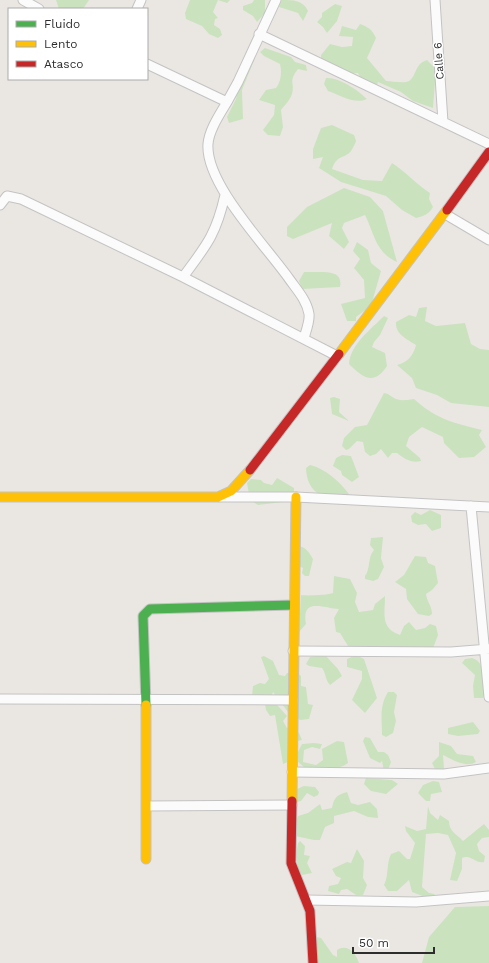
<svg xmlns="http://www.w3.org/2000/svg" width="489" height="963" font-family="'Work Sans',sans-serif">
<rect width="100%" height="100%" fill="#eae7e3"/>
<path fill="#cbe2bf" d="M 56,0 L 89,0 L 83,9 L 59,9 Z
M 190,0 L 230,0 L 227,3 L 218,0 L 213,12 L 218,18 L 215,19 L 214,25 L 220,29 L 222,35 L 218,38 L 209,34 L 202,26 L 186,19 L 185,13 Z
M 254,0 L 265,0 L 265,13 L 257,22 L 253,16 L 243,10 L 243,6 L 252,3 Z
M 282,0 C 294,0 303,0 308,11 L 303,21 L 298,13 L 279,7 Z
M 335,4 L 342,6 L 337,21 L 327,33 L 323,27 L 317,22 L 322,17 L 322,13 Z
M 360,24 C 368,27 372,29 376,38 L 367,58 L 386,81 C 392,81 400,83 406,82 C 417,80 413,64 427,60 L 436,69 L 433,108 L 413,101 L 401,92 L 378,82 L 374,94 L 365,88 L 358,73 L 341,74 L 321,64 L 321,55 L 330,44 L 342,47 L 352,46 L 353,37 L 339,36 L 342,26 L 356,30 Z
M 265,48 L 291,57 L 295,62 L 306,65 L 307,71 L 298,69 C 288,82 295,82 292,94 C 290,100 285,105 281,110 L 283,127 L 280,136 L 268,135 L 263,130 L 274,115 L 275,105 L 259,100 L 266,90 L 276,88 C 281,82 282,72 280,64 L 264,56 L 260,52 Z
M 255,58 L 242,90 L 243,119 L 229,123 L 227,117 L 236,99 L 245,59 Z
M 326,78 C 339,77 358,90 367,99 C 354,105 340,95 328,91 L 324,84 Z
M 332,125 L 354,135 L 356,141 C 355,144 353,148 351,151 C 345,159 337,154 332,169 L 363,180 L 382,181 L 392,163 C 406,172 416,184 430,193 L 429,199 L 433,207 C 429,214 424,216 416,218 L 402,210 L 386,196 L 341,182 L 319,168 L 323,157 L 313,159 L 313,149 L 321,128 Z
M 344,188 L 370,197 L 383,211 L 397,262 C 375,252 375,235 365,215 L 344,223 L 342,228 L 349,242 L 344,249 L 329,236 L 332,223 L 293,239 L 287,236 L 287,227 L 307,207 Z
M 357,242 L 368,250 L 371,263 L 381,271 L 371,306 L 356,317 L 356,321 L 347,321 L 341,304 L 365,298 L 364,280 L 354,268 L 360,259 L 353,251 Z
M 304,272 C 319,273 344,267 340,287 L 302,289 L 299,281 Z
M 427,307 L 425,321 L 436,326 L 465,323 L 471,344 L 480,349 L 489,350 L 489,407 L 451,403 L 437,395 L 416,388 L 412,378 L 397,365 C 408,362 413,356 416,345 C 407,339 395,334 396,322 L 409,315 L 416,317 L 419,308 Z
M 384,316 L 388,318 L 380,335 L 374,342 L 372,347 L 385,353 L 387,366 C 374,386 363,378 349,364 C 350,345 371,329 384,316 Z
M 384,393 C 390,394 391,397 396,399 C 402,401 408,400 414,399 C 436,419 454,423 482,430 L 479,435 L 486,447 L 474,457 L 459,458 L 444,443 L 443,437 L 422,427 L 409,437 L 406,446 L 420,458 L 421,461 C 412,464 403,458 397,453 L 392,453 L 388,458 L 381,449 L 376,454 L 370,456 L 365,452 L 363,442 L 357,441 L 349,449 L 346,450 L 342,446 L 344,438 L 355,427 L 367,425 Z
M 334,397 L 340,399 L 339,412 L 349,421 L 332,414 L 330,398 Z
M 342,455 L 351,456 L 359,477 L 352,482 L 342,475 L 341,471 L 333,466 L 336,458 Z
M 310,465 C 326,469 339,481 349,494 L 337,503 C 318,495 307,490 306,468 Z
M 277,478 L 294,488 L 294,493 L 283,502 L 258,505 L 250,500 L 247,483 L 251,479 L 261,480 L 264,483 L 272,485 Z
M 430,510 L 441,515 L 441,528 L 432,531 L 426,524 L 418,525 L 412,522 L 411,516 L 415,512 L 421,515 Z
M 383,537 L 381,558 L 384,567 L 378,579 L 373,581 L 365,579 L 365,576 C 371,568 367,558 374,550 L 370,545 L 371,538 Z
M 297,546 C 305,546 309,552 313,559 L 309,576 L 305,576 L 302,573 L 303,568 L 297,565 Z
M 415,556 L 426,557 L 428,563 L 435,566 L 438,583 L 432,590 L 426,594 C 427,602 432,606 432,614 L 429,616 L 418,614 L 407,599 L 406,589 L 395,582 L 404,575 Z
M 334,576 L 350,579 L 357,593 L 355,602 L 359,612 L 373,610 L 375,604 L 385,596 C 385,614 380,628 400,635 L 404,626 L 409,622 L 416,630 L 425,628 L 430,624 L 436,626 L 438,635 L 432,651 L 410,647 L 406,651 L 356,649 L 348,646 L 340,633 L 336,632 L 334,618 L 339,609 C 323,608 301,597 306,624 L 299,632 L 301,595 C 306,596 328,595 333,593 Z
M 356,655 L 364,659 L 377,698 L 365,713 L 352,700 L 362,679 L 362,671 L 347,667 L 347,659 Z
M 264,656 L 273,661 L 279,675 L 285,676 L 287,673 L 297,673 L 301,676 L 301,686 L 306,687 L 308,704 L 313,705 L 309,719 L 300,720 L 288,712 L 273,692 L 271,698 L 287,716 L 283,721 L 287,728 L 299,733 L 302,740 L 297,741 L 288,762 L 283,764 L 275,715 L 270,716 L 266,710 L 265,704 L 252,696 L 253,686 L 260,683 L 265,684 L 269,679 L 261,657 Z
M 316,656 L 326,656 L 338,669 L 342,676 L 330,685 C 325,680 326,673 322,668 L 309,666 L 306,664 L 310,657 Z
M 472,658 C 484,662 482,672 483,683 C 484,689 486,692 483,698 L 474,698 L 473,686 L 475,675 L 462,663 L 465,659 Z
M 388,692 L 394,692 L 397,695 L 394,712 L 396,721 L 393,733 L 386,737 L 382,735 C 382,719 379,706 388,692 Z
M 473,722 L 480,731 L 478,734 L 458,736 L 448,734 L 448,728 Z
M 365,737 L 370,738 L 378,752 L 384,752 L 388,755 L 391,762 L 388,770 L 384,771 L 382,761 L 380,763 L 370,758 L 363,741 Z
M 337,741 L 344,742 L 348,763 C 337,772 316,768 304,767 L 298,762 L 298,752 L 302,744 L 314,743 L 322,744 L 320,749 L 312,747 L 304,750 L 303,762 L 316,765 L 323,760 L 322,749 Z
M 439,742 L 451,746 L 457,754 L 473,756 L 476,762 C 466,768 453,760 443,755 L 444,769 L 436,771 L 432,763 L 439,756 Z
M 366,778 L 392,780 L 398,784 L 386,794 L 371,791 L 364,784 Z
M 433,781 L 439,782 L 442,792 L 431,794 L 430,801 L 426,801 L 418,793 L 423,785 Z
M 304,786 L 315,787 L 319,792 L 318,795 L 314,797 L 307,793 L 301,801 L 297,802 L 297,789 Z
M 347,792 L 351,803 L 358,805 L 370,802 L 377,809 L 378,818 L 368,817 L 354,811 L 334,816 L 334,823 L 325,827 L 320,840 L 314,840 L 295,836 L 295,824 L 298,816 L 308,813 L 320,804 L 322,810 L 332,808 C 334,797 337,795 347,792 Z
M 428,806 L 430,813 L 438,820 L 440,815 L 449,821 C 449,832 457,834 463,841 L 484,824 L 489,830 L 489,837 L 482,838 L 477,844 L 479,851 L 485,856 L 484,862 C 475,864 471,854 462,858 L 462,869 L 457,881 L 450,880 L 456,853 L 448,835 L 438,833 L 426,834 L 422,887 L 429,893 L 435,894 L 430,899 L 412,892 L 409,880 L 397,891 L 388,891 L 384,885 C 389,875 386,864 391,854 L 399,851 L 407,859 L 410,859 L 415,843 L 406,831 L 405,826 L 417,831 L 426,829 Z
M 300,841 L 305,846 L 304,855 L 310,856 L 307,863 L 312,873 L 302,875 C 295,865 296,854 298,843 Z
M 357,849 L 364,861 L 363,878 L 367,885 L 363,895 L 356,895 L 347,889 L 341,890 L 339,894 L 328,891 L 329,886 L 338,884 L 341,878 L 336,876 L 332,869 L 347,862 L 351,863 Z
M 489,906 L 489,963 L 422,963 L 429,937 L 455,907 Z
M 316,937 L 321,938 L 333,955 L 337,957 L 337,950 C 347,943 356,953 359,963 L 318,963 Z"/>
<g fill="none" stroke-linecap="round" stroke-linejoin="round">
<g stroke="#c4c3c3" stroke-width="11">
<path id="street" d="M 23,0 L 39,9
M 435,0 L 443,122
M 137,9 L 141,0
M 259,34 L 489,144
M 147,64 L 227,102 L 238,82 L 276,0
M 227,102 C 220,114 209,130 208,144 C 205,184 267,247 290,280 C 298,291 307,301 309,314 C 310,321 306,331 304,338
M 0,205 L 7,196 L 21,199 L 183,277 L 337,356
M 445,214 L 489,240
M 183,277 C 206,246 216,235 225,195
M 221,497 L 296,497 L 489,507
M 471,506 L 489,697
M 293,651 L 451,652 L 489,649
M 0,699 L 293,700
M 292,772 L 444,774 L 489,768
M 147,806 L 292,805
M 306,900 L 416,902 L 489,896"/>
</g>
<g stroke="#c4c3c3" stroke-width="11">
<path id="fast" d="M 146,705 L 143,616 L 150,609 L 294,605"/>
</g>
<g stroke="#c4c3c3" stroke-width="11">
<path id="slow" d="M 339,354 L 447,210
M 0,497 L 218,497 L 231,491 L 250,470
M 146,705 L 146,859
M 292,801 L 296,497"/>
</g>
<g stroke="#c4c3c3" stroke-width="11">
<path id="jam" d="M 447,210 L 489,152
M 250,470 L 339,354
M 292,801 L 291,863 L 310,911 L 313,963"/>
</g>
<use href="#street" stroke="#fcfbfb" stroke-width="9"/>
<use href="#fast" stroke="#4caf50" stroke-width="9"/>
<use href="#slow" stroke="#ffc107" stroke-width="9"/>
<use href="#jam" stroke="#c62828" stroke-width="9"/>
</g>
<g text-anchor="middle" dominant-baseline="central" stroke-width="3" stroke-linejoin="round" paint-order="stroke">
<g font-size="11" fill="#2d2d2d" stroke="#fff">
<text transform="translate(439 61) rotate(-94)">Calle 6</text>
</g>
</g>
<rect x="8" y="8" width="140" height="72" fill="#ffffff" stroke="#ababab"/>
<rect x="16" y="21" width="20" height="6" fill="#4caf50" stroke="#ababab"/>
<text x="44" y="28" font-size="12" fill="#2d2d2d">Fluido</text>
<rect x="16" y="41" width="20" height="6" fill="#ffc107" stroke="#ababab"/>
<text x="44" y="48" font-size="12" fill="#2d2d2d">Lento</text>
<rect x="16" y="61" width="20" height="6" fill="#c62828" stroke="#ababab"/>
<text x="44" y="68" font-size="12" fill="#2d2d2d">Atasco</text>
<path d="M353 947v6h81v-6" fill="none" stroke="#2d2d2d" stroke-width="2"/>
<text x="359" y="947" font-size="12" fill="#2d2d2d" stroke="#ffffff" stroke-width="3" paint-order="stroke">50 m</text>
</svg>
